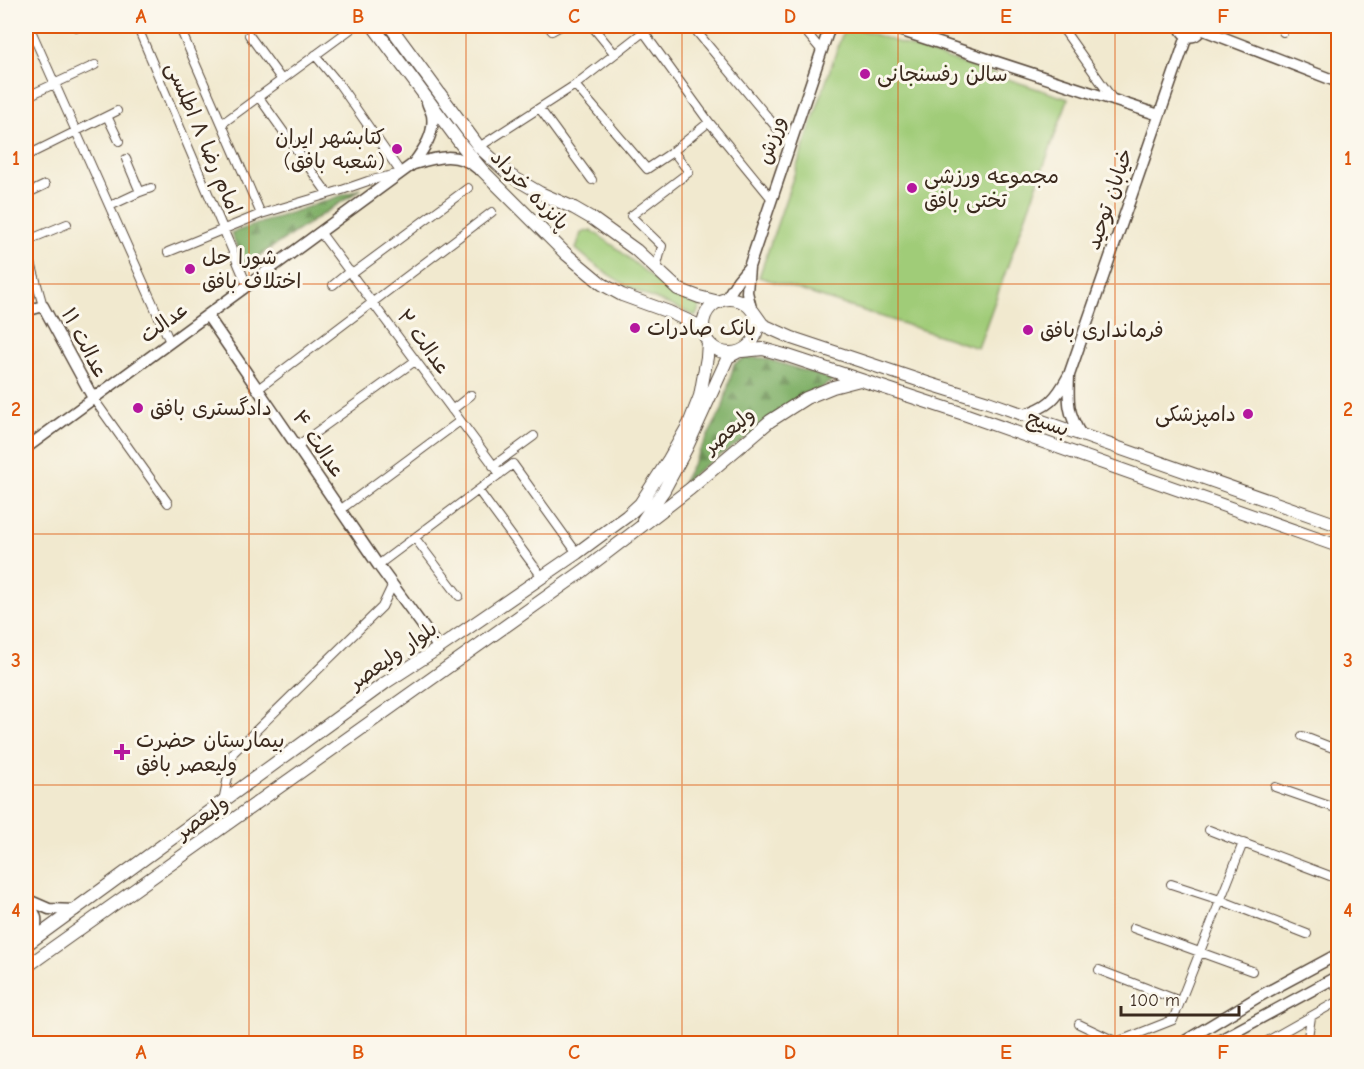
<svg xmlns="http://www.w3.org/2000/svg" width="1364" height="1069" font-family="'Comic Neue','Playpen Sans Arabic',sans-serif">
<defs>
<pattern id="forest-firs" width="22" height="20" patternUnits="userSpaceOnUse" patternTransform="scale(1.5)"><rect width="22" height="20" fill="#80b068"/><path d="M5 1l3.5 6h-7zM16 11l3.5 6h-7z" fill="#6a8f55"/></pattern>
</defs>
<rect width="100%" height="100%" fill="#fbf7ec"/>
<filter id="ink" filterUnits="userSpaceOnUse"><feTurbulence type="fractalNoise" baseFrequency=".0167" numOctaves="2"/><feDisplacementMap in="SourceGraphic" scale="12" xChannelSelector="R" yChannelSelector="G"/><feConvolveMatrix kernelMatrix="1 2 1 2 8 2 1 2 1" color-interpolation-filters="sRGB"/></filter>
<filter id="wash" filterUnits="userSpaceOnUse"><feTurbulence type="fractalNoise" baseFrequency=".008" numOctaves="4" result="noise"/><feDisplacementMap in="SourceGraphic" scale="24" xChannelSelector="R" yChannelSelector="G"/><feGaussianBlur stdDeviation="1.35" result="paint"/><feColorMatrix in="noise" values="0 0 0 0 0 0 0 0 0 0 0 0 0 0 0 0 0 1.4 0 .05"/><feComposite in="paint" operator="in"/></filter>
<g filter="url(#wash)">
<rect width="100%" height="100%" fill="#f1e9cf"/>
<path fill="#a0cc78" stroke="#6e7b4b" stroke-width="1.5" d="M 845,26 L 849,26 L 1068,99 L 978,348 L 759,277 Z
M 591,230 L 614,246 L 676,297 L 700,305 L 696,316 C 677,307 657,301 639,292 C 616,281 595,266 576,249 L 581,233 Z"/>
<path fill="url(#forest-firs)" stroke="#5e6d43" stroke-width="1.5" d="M 361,189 L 245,265 L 231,233 Z
M 745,358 L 764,358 L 833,380 L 707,464 L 682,483 L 722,410 L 734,364 Z"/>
</g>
<g filter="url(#ink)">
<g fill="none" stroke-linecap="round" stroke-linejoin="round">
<g stroke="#564739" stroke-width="10">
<path id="minor" d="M 29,26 L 170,342
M 75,26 L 76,27
M 137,26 L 247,285
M 179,26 L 261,214
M 548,26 L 552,31 L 561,26
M 592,26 L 614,53
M 692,26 L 790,144
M 801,26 L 822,51
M 1061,26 L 1114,101
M 1281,26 L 1283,32
M 1337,26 L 1338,37
M 643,31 L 709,122 L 772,199
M 249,35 L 282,80
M 921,37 L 926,26
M 575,85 L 647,169 L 671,153 L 709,122
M 28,96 L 95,65
M 258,96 L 328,194
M 540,109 L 592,180
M 107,116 L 119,141
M 223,123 L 355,26
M 479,147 L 575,85 L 651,26
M 26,156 L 117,111
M 140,192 L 151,188
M 26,194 L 45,185
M 110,206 L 140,192 L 126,159
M 320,232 L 500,474
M 26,241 L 67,224
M 26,245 L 43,306
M 168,252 L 261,214 L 342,190 L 368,181 L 401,173 L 339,84 L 315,55
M 656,269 L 662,246 L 631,216 L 689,172 L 673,151
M 352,274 L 468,188
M 333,285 L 350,271
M 258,389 L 492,212
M 93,398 L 168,503
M 452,410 L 471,395
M 297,446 L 415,361
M 493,466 L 534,436
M 478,490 L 542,577
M 340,510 L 460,421
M 415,538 L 459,596
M 378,565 L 513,464 L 577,553
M 1302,736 L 1338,750
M 1275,787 L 1338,809
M 223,801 L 233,753 L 382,607 L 392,586
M 1209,830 L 1242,843
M 1171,884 L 1220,900 L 1307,934
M 1133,928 L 1252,971
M 1099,970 L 1180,1001
M 1330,980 L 1338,988
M 1079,1024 L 1117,1042 L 1173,1020 L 1243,843 L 1338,879
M 1262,1044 L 1338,1001
M 1307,1044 L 1311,1017"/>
</g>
<g stroke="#564739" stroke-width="13">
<path id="tertiary" d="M 887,26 L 1159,115
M 1180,26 C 1183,40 1198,40 1202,26
M 1201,29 L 1338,82
M 414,164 C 437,157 458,151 478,169
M 726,299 L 738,280 L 749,267
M 751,308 L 747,292 L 749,267 L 830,26
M 26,311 L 43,306 L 93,398
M 207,315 L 378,565 L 439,648
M 1069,375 L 1187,36
M 1022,415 C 1049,407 1056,399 1069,375 C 1068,401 1067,412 1081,435
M 26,448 L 413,164 C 424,149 435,134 432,115 C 431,111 428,106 427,102
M 26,899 L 49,909 L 75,910
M 26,900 C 38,916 38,919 34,939
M 1180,1044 L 1258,997 L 1338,954
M 1213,1044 L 1338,976"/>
</g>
<g stroke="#564739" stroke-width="14">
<path id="secondary" d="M 373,26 L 460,143 L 483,171 L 566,254 L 602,284 L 622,295 L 669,312 L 704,328
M 390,26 L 479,147 L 511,176 L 540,193 L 574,208 L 593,219 L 636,250 L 678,289 L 699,297 L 719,302
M703 326a27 27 0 1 1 54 0a27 27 0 1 1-54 0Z
M 753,311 L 763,325 L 792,338 L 927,383 L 988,402 L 1338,525
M 742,351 L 763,349 L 788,356 L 964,414 L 1338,546
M 643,520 L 664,490 L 686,449 L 728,357 L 736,353
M 26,945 L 385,683 L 439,648 L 577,553 L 627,516 L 640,504 L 669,459 L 689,424 L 700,396 L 707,357 L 708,342
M 26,967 L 583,571 L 690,489 L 770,421 L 806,398 L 833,387 L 860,380"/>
</g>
<use href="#minor" stroke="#fff" stroke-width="8"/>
<use href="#tertiary" stroke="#fff" stroke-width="10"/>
<use href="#secondary" stroke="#fff" stroke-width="12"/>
</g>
</g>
<path fill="none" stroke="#df570d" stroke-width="1.5" stroke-opacity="0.55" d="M 249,26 L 249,1044M 466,26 L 466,1044M 682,26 L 682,1044M 898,26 L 898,1044M 1115,26 L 1115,1044M 26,284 L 1338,284M 26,534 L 1338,534M 26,785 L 1338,785"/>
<g fill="#b5179e" stroke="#fbf7ec" stroke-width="2">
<circle cx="865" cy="74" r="6"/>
<circle cx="397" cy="149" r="6"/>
<circle cx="912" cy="188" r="6"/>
<circle cx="190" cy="269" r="6"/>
<circle cx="635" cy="328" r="6"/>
<circle cx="1028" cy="330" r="6"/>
<circle cx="138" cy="408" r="6"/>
<circle cx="1248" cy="414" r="6"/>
<path d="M119 743h6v6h6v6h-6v6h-6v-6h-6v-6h6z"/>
</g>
<g text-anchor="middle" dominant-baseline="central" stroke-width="6" stroke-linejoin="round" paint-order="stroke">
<g font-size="21" fill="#3b2a1e" stroke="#fbf7ec" text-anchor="start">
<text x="877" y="74">سالن رفسنجانی</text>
<text x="385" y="137" text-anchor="end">کتابشهر ایران<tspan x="385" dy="24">(شعبه بافق)</tspan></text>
<text x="924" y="176">مجموعه ورزشی<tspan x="924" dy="24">تختی بافق</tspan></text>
<text x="202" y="257">شورا حل<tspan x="202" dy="24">اختلاف بافق</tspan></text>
<text x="647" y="328">بانک صادرات</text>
<text x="1040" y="330">فرمانداری بافق</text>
<text x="150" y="408">دادگستری بافق</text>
<text x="1236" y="414" text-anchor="end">دامپزشکی</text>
<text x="136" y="740">بیمارستان حضرت<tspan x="136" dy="24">ولیعصر بافق</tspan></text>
</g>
<g font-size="21" fill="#3b2a1e" stroke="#fbf7ec">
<text transform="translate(204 138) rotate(67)">امام رضا ۸ اطلسی</text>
<text transform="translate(771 140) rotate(-71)">ورزش</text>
<text transform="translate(530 190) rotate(46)">پانزده خرداد</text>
<text transform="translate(1109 199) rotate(-71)">خیابان توحید</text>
<text transform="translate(164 322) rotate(-36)">عدالت</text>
<text transform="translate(424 342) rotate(54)">عدالت ۲</text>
<text transform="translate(85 343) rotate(62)">عدالت ۱۱</text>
<text transform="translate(1048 423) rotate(19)">بسیج</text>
<text transform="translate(729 430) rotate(-40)">ولیعصر</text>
<text transform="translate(319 444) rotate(56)">عدالت ۴</text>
<text transform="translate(393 655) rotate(-35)">بلوار ولیعصر</text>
<text transform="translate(202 817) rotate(-36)">ولیعصر</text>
</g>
</g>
<rect width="1364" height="1069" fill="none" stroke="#fbf7ec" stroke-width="66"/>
<path d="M1121 1006v9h118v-9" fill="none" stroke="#3b2a1e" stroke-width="3"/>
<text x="1130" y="1006" font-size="18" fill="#3b2a1e" stroke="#fbf7ec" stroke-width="4.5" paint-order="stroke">100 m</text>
<rect x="33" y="33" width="1298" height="1003" fill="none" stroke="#df570d" stroke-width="2"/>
<g font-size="20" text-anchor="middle" font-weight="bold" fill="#df570d">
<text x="141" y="23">A</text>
<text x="358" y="23">B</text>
<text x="574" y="23">C</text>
<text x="790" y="23">D</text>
<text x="1006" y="23">E</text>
<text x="1223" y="23">F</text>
<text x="16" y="165">1</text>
<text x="1348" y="165">1</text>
<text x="16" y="416">2</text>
<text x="1348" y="416">2</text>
<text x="16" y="667">3</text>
<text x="1348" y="667">3</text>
<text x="16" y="917">4</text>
<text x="1348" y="917">4</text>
<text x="141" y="1059">A</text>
<text x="358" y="1059">B</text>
<text x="574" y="1059">C</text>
<text x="790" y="1059">D</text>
<text x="1006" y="1059">E</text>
<text x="1223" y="1059">F</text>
</g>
</svg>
